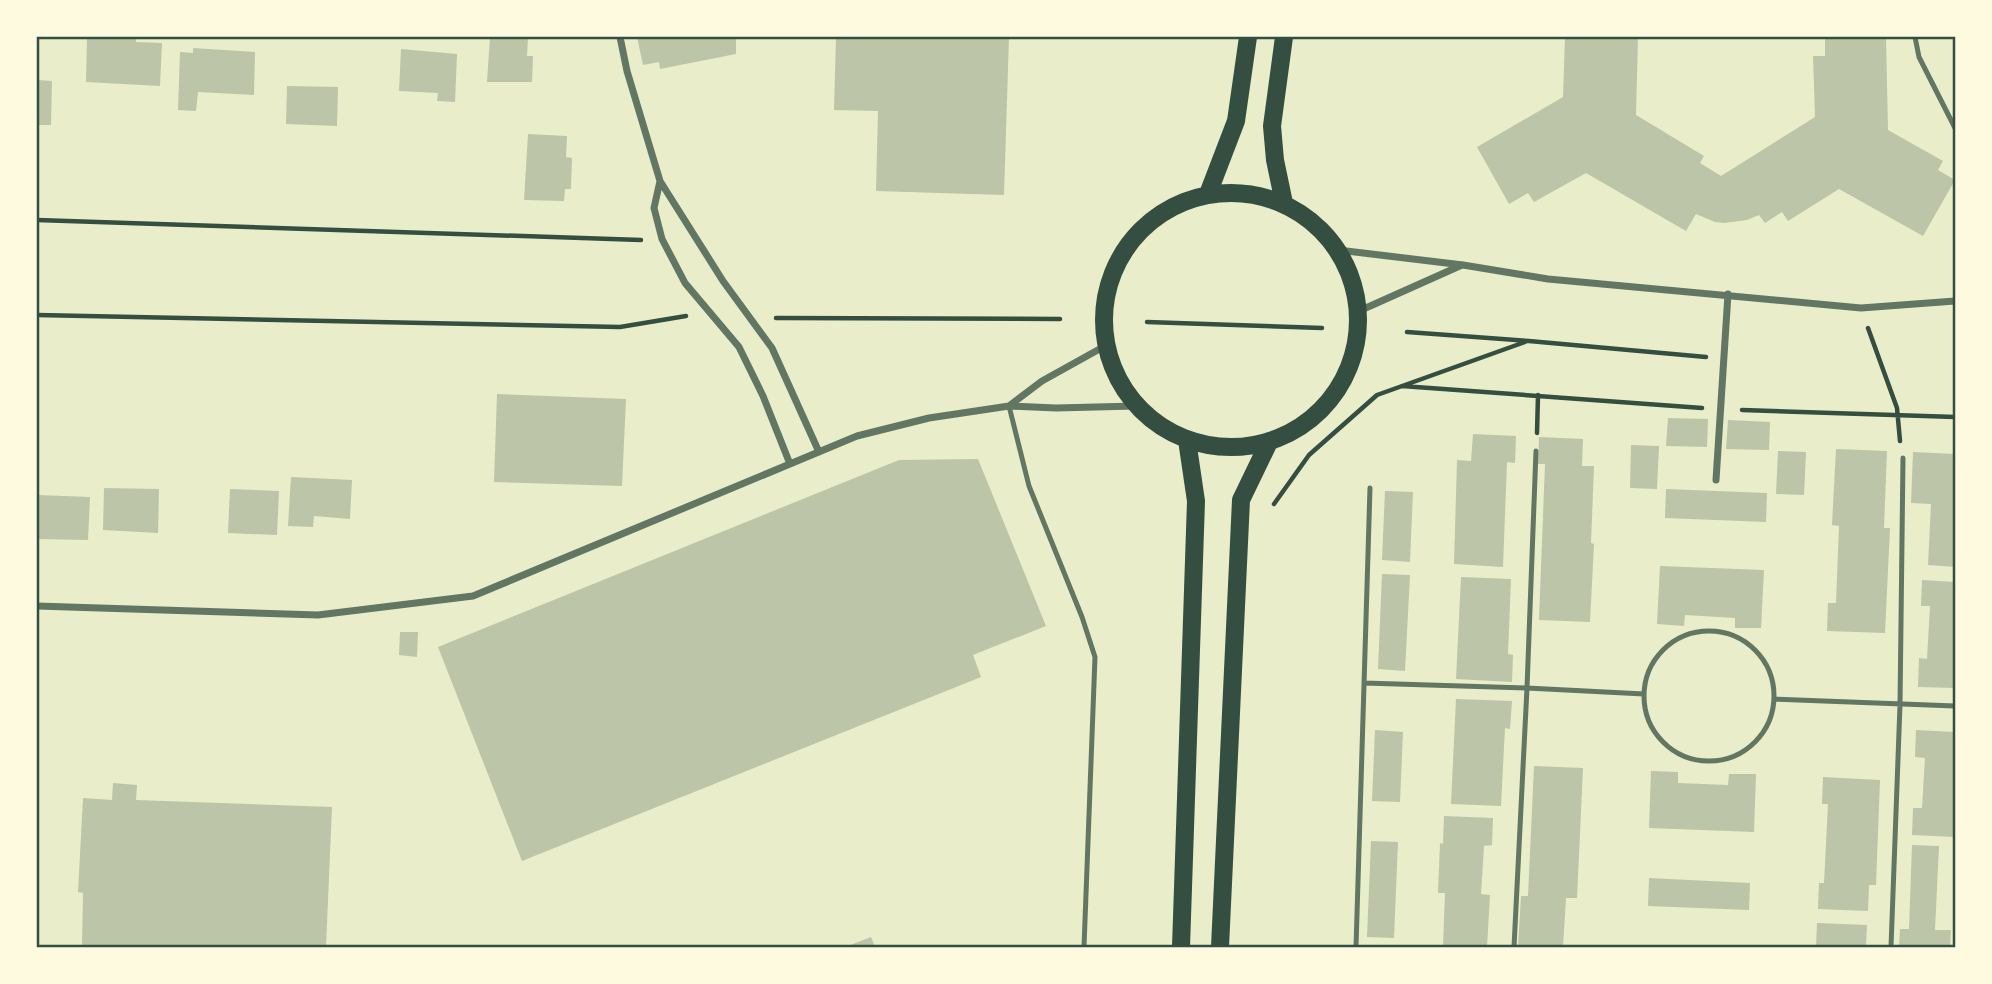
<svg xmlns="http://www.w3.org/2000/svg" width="1992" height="984" font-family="'Public Sans',sans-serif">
<rect width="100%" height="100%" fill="#e9edc9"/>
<path fill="#bcc5a7" d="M 87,37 L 136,38 L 136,42 L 162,43 L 160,86 L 86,82 Z
M 490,37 L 528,37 L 527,56 L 533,56 L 532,82 L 487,82 Z
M 637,37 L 736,37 L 736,54 L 660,69 L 659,62 L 643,65 Z
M 836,37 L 1009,37 L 1004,195 L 876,191 L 878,111 L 834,110 Z
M 1565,37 L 1638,37 L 1636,115 L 1704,156 L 1700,163 L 1721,176 L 1815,117 L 1813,56 L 1825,56 L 1825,37 L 1886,37 L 1888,130 L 1943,161 L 1938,170 L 1955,180 L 1923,236 L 1839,189 L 1788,221 L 1782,212 L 1765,223 L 1759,215 L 1747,220 L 1724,223 L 1715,222 L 1696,214 L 1686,231 L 1586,173 L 1534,202 L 1528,193 L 1509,204 L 1477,147 L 1563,97 Z
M 193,48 L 255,52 L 254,95 L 198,92 L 196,111 L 178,110 L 180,52 L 193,53 Z
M 401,49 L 457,54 L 455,102 L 437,101 L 438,93 L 399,91 Z
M 37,80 L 52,81 L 51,125 L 37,125 Z
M 287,86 L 338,87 L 337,126 L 286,124 Z
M 528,134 L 567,136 L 566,157 L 572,158 L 571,189 L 565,189 L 564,201 L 524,200 Z
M 497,394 L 626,399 L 622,486 L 494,482 Z
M 1668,418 L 1708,419 L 1707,447 L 1666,446 Z
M 1728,420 L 1770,422 L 1769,450 L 1726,449 Z
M 1473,434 L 1516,436 L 1515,463 L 1507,462 L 1503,567 L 1454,564 L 1457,460 L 1471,461 Z
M 1539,437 L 1583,439 L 1582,466 L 1594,466 L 1591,543 L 1594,544 L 1590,622 L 1539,620 L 1545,464 L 1538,464 Z
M 1631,445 L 1659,446 L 1657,489 L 1630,488 Z
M 1836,449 L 1887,451 L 1884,528 L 1890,528 L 1885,633 L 1827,631 L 1828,603 L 1836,603 L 1839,526 L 1832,525 Z
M 1778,451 L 1806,452 L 1804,495 L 1776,494 Z
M 1913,452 L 1955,454 L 1955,567 L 1928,565 L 1931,504 L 1911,503 Z
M 978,459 L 1046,626 L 973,655 L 981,677 L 522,861 L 438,647 L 899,460 Z
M 291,477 L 352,480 L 350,519 L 314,516 L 313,527 L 288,526 Z
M 104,488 L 159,489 L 158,533 L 103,530 Z
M 230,489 L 279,491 L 277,535 L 228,533 Z
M 1666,489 L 1767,493 L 1766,522 L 1665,518 Z
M 1385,491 L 1413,492 L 1410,562 L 1382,560 Z
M 37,495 L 90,497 L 88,540 L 37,539 Z
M 1660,566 L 1764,570 L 1761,628 L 1735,628 L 1735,618 L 1685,615 L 1684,626 L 1657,624 Z
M 1382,574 L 1410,575 L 1405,671 L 1378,669 Z
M 1461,577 L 1511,579 L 1508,654 L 1513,655 L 1512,682 L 1456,679 Z
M 1922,580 L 1955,582 L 1955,688 L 1918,687 L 1919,658 L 1927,659 L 1930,606 L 1921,606 Z
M 400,632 L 418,632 L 417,657 L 399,655 Z
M 1456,699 L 1512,701 L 1510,729 L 1505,728 L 1501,806 L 1451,804 Z
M 1375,730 L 1403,732 L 1400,802 L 1372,801 Z
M 1916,730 L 1955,732 L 1955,837 L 1912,835 L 1913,808 L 1922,808 L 1925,758 L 1915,757 Z
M 1534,766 L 1583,768 L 1577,898 L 1566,898 L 1563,947 L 1518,947 L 1521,896 L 1528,896 Z
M 1651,771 L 1678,772 L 1678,783 L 1728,785 L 1729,774 L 1756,774 L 1754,832 L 1649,828 Z
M 1823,777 L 1880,780 L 1876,885 L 1869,885 L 1868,911 L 1818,909 L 1819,883 L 1824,883 L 1828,804 L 1822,804 Z
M 113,783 L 137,785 L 136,800 L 332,807 L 326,947 L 82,947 L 83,893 L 78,892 L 83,798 L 112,800 Z
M 1444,816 L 1493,818 L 1492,845 L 1484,846 L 1481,894 L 1490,895 L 1487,947 L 1443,946 L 1445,893 L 1438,893 L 1440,843 L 1443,844 Z
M 1371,841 L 1398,842 L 1394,938 L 1367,937 Z
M 1912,845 L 1939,846 L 1935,930 L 1951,930 L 1950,947 L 1899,947 L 1900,929 L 1909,929 Z
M 1649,878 L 1750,883 L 1749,910 L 1648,906 Z
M 1817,923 L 1867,925 L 1866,947 L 1816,947 Z
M 871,937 L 875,947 L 845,947 Z"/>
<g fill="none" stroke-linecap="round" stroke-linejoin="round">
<path stroke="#344e41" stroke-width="4.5" d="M 37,220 L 641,240
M 37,315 L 620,327 L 686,316
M 776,318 L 1060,319
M 1147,322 L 1322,328
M 1868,328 L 1897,408 L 1900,441
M 1407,332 L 1529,341 L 1706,357
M 1402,386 L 1702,408
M 1742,410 L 1955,417
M 1537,433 L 1538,395
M 1274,504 L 1309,455 L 1377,395 L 1525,342"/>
<path stroke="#617663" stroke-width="5" d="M 1915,37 L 1919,57 L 1955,128
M 1009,406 L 1029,486 L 1082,617 L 1095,657 L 1084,947
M1644 696a65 65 0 1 1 130 0a65 65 0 1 1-130 0Z
M 1364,683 L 1527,688 L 1644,694
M 1774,699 L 1955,706
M 1356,947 L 1370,488
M 1514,947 L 1527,688 L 1536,451
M 1891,947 L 1900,705 L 1903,458"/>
<path stroke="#617663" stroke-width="7" d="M 620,37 L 627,71 L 660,181 L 723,281 L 772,348 L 819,452
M 660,181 L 654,208 L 662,239 L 685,283 L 739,347 L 763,396 L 790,464
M 1338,250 L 1463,265 L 1548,279 L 1861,308 L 1955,301
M 1359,311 L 1462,265
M 1009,406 L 1042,381 L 1105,346
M 1716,480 L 1728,294
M 37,606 L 318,615 L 473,596 L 857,436 L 929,418 L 1009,406 L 1056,408 L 1136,406"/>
<path stroke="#344e41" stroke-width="18" d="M1104 320a127 127 0 1 1 254 0a127 127 0 1 1-254 0Z
M 1208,194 L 1236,121 L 1248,37
M 1284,203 L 1275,160 L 1272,126 L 1284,37
M 1181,947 L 1196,501 L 1187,440
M 1220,947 L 1241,500 L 1269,442"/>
</g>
<rect width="1992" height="984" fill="none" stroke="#fefae0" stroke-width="77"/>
<rect x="38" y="38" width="1916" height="908" fill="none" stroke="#344e41" stroke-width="2.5"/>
</svg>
